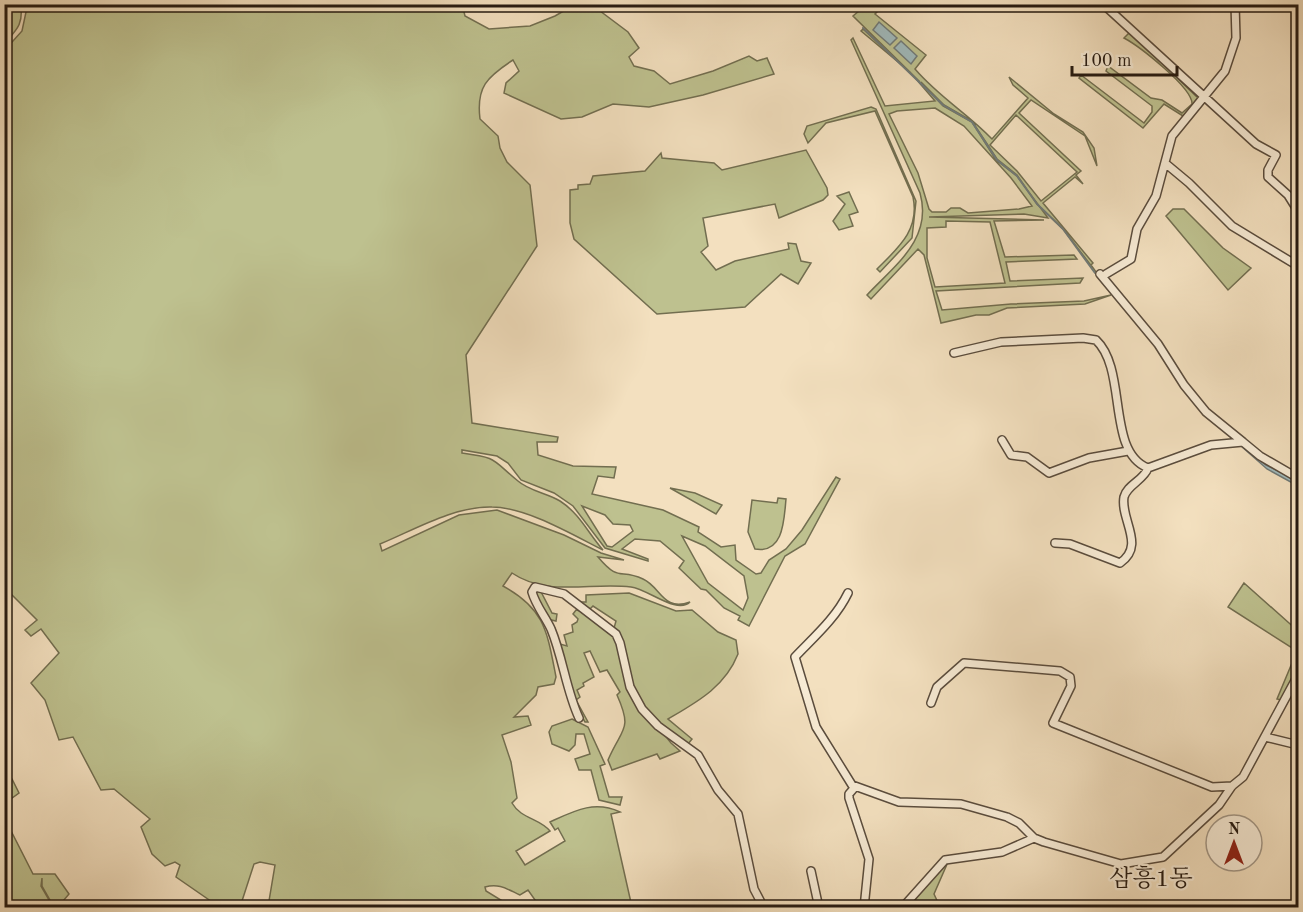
<svg xmlns="http://www.w3.org/2000/svg" width="1303" height="912" font-family="'Old Standard TT','Noto Serif KR',serif">
<rect width="100%" height="100%" fill="#f3e0bf"/>
<filter id="stains"><feTurbulence type="fractalNoise" baseFrequency=".00333" numOctaves="4"/><feColorMatrix values="0 0 0 0 .2 0 0 0 0 .09 0 0 0 0 .02 0 0 0 .5 -.17"/></filter>
<radialGradient id="worn" r=".72"><stop offset=".6" stop-color="#630" stop-opacity="0"/><stop offset="1" stop-color="#630" stop-opacity=".3"/></radialGradient>
<path fill="#bec18f" stroke="#726e50" stroke-width="1.5" fill-rule="evenodd" d="M 5,4 L 21,5 C 23,25 17,29 5,43 L 5,37 L 11,29 L 5,21 Z
M 40,4 L 462,4 L 465,16 L 489,29 L 530,26 L 555,16 L 574,5 L 592,5 L 628,32 L 639,48 L 629,57 L 634,66 L 654,71 L 670,84 L 713,71 L 749,56 L 757,61 L 767,58 L 774,74 L 703,95 L 649,107 L 613,104 L 582,117 L 561,119 L 504,93 L 506,83 L 519,71 L 513,60 C 487,77 476,87 480,119 L 498,136 L 500,148 L 507,162 L 530,185 L 537,246 L 466,355 L 472,423 L 558,437 L 557,442 L 537,442 L 538,455 L 573,466 L 616,467 L 614,478 L 598,476 L 592,494 L 663,510 L 699,527 L 698,532 L 721,547 L 735,545 L 736,560 L 756,574 L 761,573 L 769,560 L 786,549 L 802,530 L 836,477 L 840,479 L 805,544 L 785,556 L 749,626 L 738,620 L 740,616 L 724,608 L 706,590 L 701,589 L 679,568 L 684,561 L 660,541 L 635,539 L 622,549 L 648,559 L 648,561 L 605,548 L 573,506 L 554,493 L 521,480 L 508,463 L 497,456 L 462,450 L 462,453 C 499,458 491,459 518,481 C 529,491 547,493 560,501 C 580,514 588,533 603,550 C 573,535 526,507 492,507 C 454,506 414,530 380,544 L 382,551 L 459,515 L 497,510 L 564,535 L 601,553 L 624,560 L 598,557 C 620,583 619,568 643,579 C 661,587 663,612 690,602 C 677,615 648,589 631,587 C 591,582 547,597 512,573 L 503,586 C 545,609 547,631 556,677 L 554,684 L 538,687 L 536,695 L 514,717 L 528,716 L 531,725 L 502,735 L 511,762 L 517,798 L 512,803 C 521,819 539,818 550,831 L 516,851 L 525,865 L 565,841 L 558,828 L 555,830 L 550,822 C 574,811 594,800 620,812 L 611,814 L 632,907 L 540,907 L 528,890 L 520,895 C 507,889 499,883 485,887 L 486,891 L 509,905 L 505,907 L 268,907 L 275,865 L 260,862 L 254,864 L 241,904 L 218,906 L 176,877 L 180,865 L 175,862 L 165,866 L 152,854 L 141,827 L 150,819 L 114,789 L 101,790 L 73,737 L 59,740 L 45,700 L 31,683 L 59,653 L 41,629 L 31,636 L 25,630 L 37,620 L 11,594 L 5,594 L 4,51 L 22,31 L 26,12 ZM 582,506 L 605,515 L 613,524 L 630,525 L 633,531 L 612,547 L 607,546 ZM 682,536 L 705,546 L 744,576 L 748,598 L 743,610 L 708,583 Z
M 866,5 L 884,5 L 875,14 L 926,55 L 915,69 C 940,98 966,112 992,139 L 1028,98 L 1013,85 L 1009,77 L 1054,114 L 1083,132 L 1094,148 L 1097,166 L 1085,136 L 1031,100 L 1019,113 L 1081,171 L 1076,175 L 1083,184 L 1075,177 L 1043,203 L 1093,263 L 1091,265 L 1096,272 L 1063,229 L 1037,204 L 1017,175 L 997,159 L 972,121 L 944,105 L 921,82 L 943,106 L 972,122 L 996,160 L 1017,176 L 1048,218 L 1024,214 L 929,217 L 1044,220 L 994,221 L 1005,257 L 1074,255 L 1077,259 L 1006,262 L 1010,281 L 1083,278 L 1080,283 L 936,291 L 942,310 L 1011,304 L 1084,301 L 1111,295 L 1085,304 L 1007,308 L 989,315 L 976,315 L 941,323 L 924,255 L 918,249 L 871,299 L 867,295 C 895,265 933,239 920,193 L 851,40 L 853,38 L 885,106 L 935,101 L 910,72 L 861,31 L 863,29 L 920,82 L 853,16 ZM 935,108 L 964,126 L 1011,178 L 1032,206 L 1019,209 L 968,213 L 960,208 L 951,208 L 946,212 L 932,212 L 929,209 L 918,173 L 889,114 L 897,111 ZM 1016,115 L 1077,172 L 1041,201 L 1017,171 L 990,145 ZM 946,221 L 990,222 L 1005,283 L 935,287 L 927,258 L 927,228 L 946,227 Z
M 1130,32 L 1200,100 L 1183,116 L 1164,104 L 1143,128 L 1079,78 L 1081,75 L 1144,123 L 1152,112 L 1152,106 L 1106,71 L 1108,66 L 1151,98 L 1162,100 L 1182,113 L 1192,104 C 1193,88 1139,46 1124,38 Z
M 871,107 L 876,109 L 916,201 L 912,238 L 880,272 L 877,269 C 898,248 920,230 913,197 L 875,111 L 826,123 L 808,143 L 804,134 L 807,126 Z
M 806,150 L 827,188 L 828,195 L 823,200 L 779,218 L 775,204 L 703,218 L 708,246 L 701,252 L 716,270 L 735,261 L 789,249 L 788,243 L 796,244 L 801,261 L 811,263 L 798,284 L 781,274 L 745,307 L 657,314 L 574,239 L 570,223 L 570,190 L 578,189 L 578,185 L 590,184 L 593,176 L 645,171 L 661,153 L 662,158 L 714,163 L 722,170 Z
M 849,192 L 858,212 L 849,215 L 853,226 L 839,230 L 833,221 L 845,204 L 837,196 Z
M 1173,209 L 1184,209 L 1223,248 L 1251,268 L 1228,290 L 1166,216 Z
M 670,488 L 695,493 L 722,505 L 716,514 Z
M 778,498 L 786,499 C 784,519 784,554 755,549 L 748,532 L 752,500 L 777,503 Z
M 1244,583 L 1298,631 L 1298,669 L 1281,700 L 1277,699 L 1297,651 L 1228,607 Z
M 535,588 L 539,588 L 552,613 L 557,614 L 556,621 L 547,619 L 535,596 Z
M 629,593 L 676,611 L 692,610 L 718,632 L 736,640 L 738,654 C 725,687 697,702 668,719 L 692,739 L 688,744 C 667,729 643,715 634,689 C 627,668 629,645 614,628 L 616,621 L 593,606 L 589,610 L 579,602 L 586,602 L 586,595 Z
M 576,610 L 581,611 L 610,630 L 617,640 L 627,688 L 671,743 L 680,751 L 660,759 L 657,754 L 612,770 L 608,760 C 622,727 633,731 617,695 L 620,692 L 607,670 L 600,672 L 590,651 L 584,653 L 594,677 L 583,683 L 584,686 L 577,690 L 580,697 L 576,700 L 588,722 L 585,722 L 575,705 L 560,644 L 567,646 L 564,635 L 573,632 L 572,625 L 577,622 L 578,619 L 573,614 Z
M 572,719 L 588,727 L 605,764 L 600,766 L 609,797 L 622,797 L 620,805 L 599,800 L 591,770 L 579,770 L 575,759 L 590,754 L 584,734 L 576,734 L 575,745 L 569,751 L 552,744 L 549,732 L 552,726 Z
M 4,772 L 12,779 L 19,793 L 5,803 Z
M 5,819 L 33,874 L 55,874 L 69,894 L 58,907 L 54,907 L 42,886 L 42,878 L 41,886 L 53,907 L 5,907 Z
M 948,862 L 934,894 L 940,907 L 912,907 L 909,904 L 940,866 Z"/>
<path fill="#a0babc" stroke="#707a78" stroke-width="1.5" d="M 879,22 L 897,38 L 890,45 L 873,30 Z
M 901,41 L 917,56 L 911,64 L 894,48 Z
M 1241,446 L 1266,465 L 1294,479 L 1298,486 L 1267,469 Z"/>
<g fill="none" stroke-linecap="round" stroke-linejoin="round">
<path stroke="#707a78" stroke-width="2" d="M 863,28 L 943,105 L 972,122 L 997,160 L 1017,176 L 1037,204 L 1063,229 L 1095,273"/>
<g stroke="#5a4c3d" stroke-width="10">
<path id="street" d="M 1103,4 L 1256,144 L 1276,155 L 1268,170 L 1268,177 L 1288,195 L 1298,211
M 1165,163 L 1189,183 L 1232,226 L 1298,266
M 1100,274 L 1158,344 L 1184,385 L 1206,412 L 1243,442
M 1106,274 L 1131,259 L 1137,229 L 1156,196 L 1172,136 L 1225,71 L 1236,38 L 1235,4
M 954,353 L 1001,342 L 1083,338 L 1096,340 C 1128,370 1106,452 1148,468
M 1002,440 L 1011,455 L 1027,457 L 1049,473 L 1089,458 L 1128,451
M 1055,543 L 1070,544 L 1120,563 C 1146,545 1120,520 1124,497 C 1127,485 1144,480 1148,468 L 1211,445 L 1243,442 L 1260,456 L 1298,478
M 848,593 C 836,618 814,637 795,657 L 816,727 L 852,785 L 899,802 L 961,804 L 1007,817 L 1019,823 L 1034,838 L 1044,842 L 1121,864 L 1163,857 L 1219,805 L 1232,786 L 1243,777 L 1298,675
M 931,703 L 937,687 L 964,663 L 1060,671 L 1070,677 L 1071,686 L 1053,723 L 1212,787 L 1232,786
M 579,718 C 566,690 563,658 551,629 C 545,616 536,606 532,592 L 535,587 L 564,594 L 616,634 L 620,643 L 630,687 L 642,709 L 658,726 L 698,755 L 718,790 L 738,814 L 754,889 L 764,908
M 1265,737 L 1298,745
M 855,787 L 849,794 L 849,798 L 869,859 L 864,908
M 811,871 L 819,908
M 902,908 L 945,860 L 1002,852 L 1034,838"/>
</g>
<use href="#street" stroke="#f7ebd5" stroke-width="7"/>
</g>
<g text-anchor="middle" dominant-baseline="central" stroke-width="4.5" stroke-linejoin="round" paint-order="stroke">
<g font-size="24" fill="#271b12" stroke="#f7ebd5">
<text x="1151" y="880">삼흥1동</text>
</g>
</g>
<rect width="1303" height="912" fill="none" stroke="#f3e0bf" stroke-width="24"/>
<rect x="6" y="6" width="1291" height="900" fill="none" stroke="#271b12" stroke-width="3"/>
<rect x="12" y="12" width="1279" height="888" fill="none" stroke="#271b12" stroke-width="1.5"/>
<g transform="translate(1234 843)"><circle r="28" fill="#f7ebd5" stroke="#a49887" stroke-width="1.5"/>
<path d="M0-4.5L10 22L0 15L-10 22Z" fill="#8f2418"/>
<text y="-9" font-size="16" font-weight="bold" text-anchor="middle" fill="#271b12">N</text>
</g>
<path d="M1072 66v9h105v-9" fill="none" stroke="#271b12" stroke-width="3"/>
<text x="1081" y="66" font-size="18" fill="#271b12" stroke="#f7ebd5" stroke-width="4.5" paint-order="stroke">100 m</text>
<rect width="100%" height="100%" filter="url(#stains)"/>
<rect width="100%" height="100%" fill="url(#worn)"/>
</svg>
